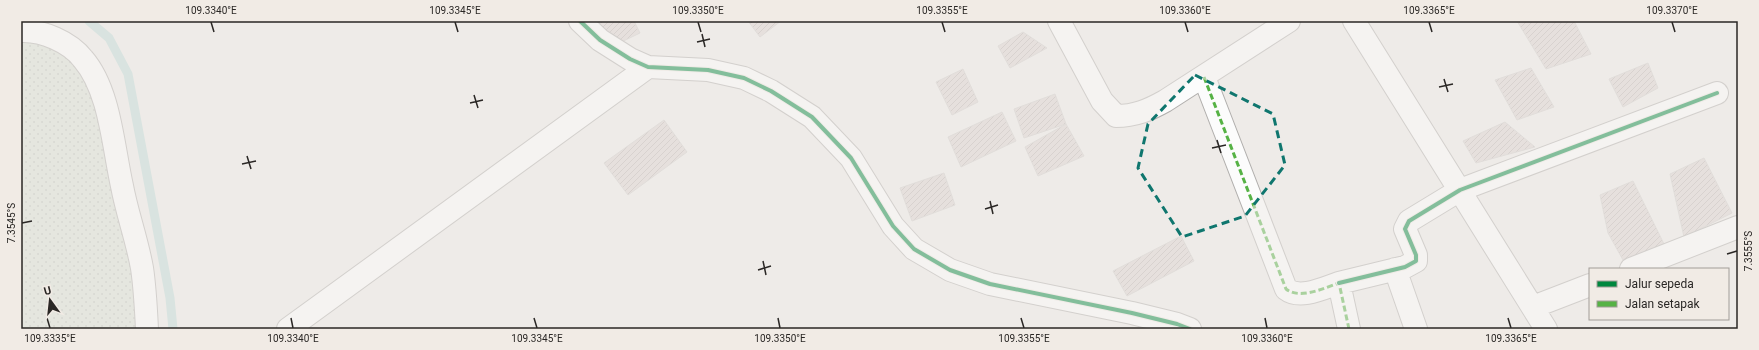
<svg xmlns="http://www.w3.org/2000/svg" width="1759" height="350" font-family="Roboto,sans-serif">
<defs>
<pattern id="park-dots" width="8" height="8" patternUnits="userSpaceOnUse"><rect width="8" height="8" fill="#dae0d5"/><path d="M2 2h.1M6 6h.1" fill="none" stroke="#bbc0b7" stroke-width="1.8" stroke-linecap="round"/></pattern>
<pattern id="building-hatch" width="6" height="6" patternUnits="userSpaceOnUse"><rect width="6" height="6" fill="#dbd2d0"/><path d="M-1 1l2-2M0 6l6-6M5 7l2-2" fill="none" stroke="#bcb4b2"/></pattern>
</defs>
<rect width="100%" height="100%" fill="#eeebe8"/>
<path fill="url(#park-dots)" d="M 21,39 L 55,43 L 102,82 L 158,329 L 21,329 Z"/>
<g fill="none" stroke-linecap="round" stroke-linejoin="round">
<path stroke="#bedad8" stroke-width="9" d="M 89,21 L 109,38 L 128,74 L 170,298 L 173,329"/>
</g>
<path fill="url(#building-hatch)" stroke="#d0cdcb" d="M 599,21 L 634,21 L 640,33 L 611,47 Z
M 748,21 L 781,21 L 760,37 Z
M 1517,21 L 1574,21 L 1591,54 L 1546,69 Z
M 1023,32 L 1047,48 L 1010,68 L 998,46 Z
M 1648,63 L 1658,88 L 1623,107 L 1609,79 Z
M 1531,68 L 1554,107 L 1517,120 L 1495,80 Z
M 963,69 L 978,102 L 952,115 L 936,82 Z
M 1055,94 L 1066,124 L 1024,138 L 1014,109 Z
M 1002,112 L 1016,141 L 961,167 L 948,137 Z
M 664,120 L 687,152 L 628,195 L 604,163 Z
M 1505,122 L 1535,147 L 1476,163 L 1463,141 Z
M 1066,124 L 1084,156 L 1038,176 L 1025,147 Z
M 1704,158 L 1732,213 L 1684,237 L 1670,174 Z
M 944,173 L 955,205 L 912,221 L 900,188 Z
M 1633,181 L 1664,244 L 1628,269 L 1608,233 L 1600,195 Z
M 1181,236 L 1194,261 L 1127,296 L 1113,271 Z"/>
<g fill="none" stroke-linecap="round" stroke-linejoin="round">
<g stroke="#b1afad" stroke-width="24">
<path id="minor" d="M 580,21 L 600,40 L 630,59 L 648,67 L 708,70 L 744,78 L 771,91 L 812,117 L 851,158 L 893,226 L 914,249 L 950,270 L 990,284 L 1132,313 L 1177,324 L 1190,329
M 1059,21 L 1102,101 L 1116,116 C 1135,116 1149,110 1165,101 L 1289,21
M 1354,21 L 1546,329
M 21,31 C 42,30 70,42 83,59 C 110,90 113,146 122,186 C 127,213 137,240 142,268 C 145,288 146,309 147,329
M 1204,77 L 1286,289 C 1300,300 1324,288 1339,283 L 1349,329
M 1395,269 L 1416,329
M 1631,269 L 1738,227
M 1339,283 L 1405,267 L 1416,261 L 1416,255 L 1405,229 L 1409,221 L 1460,190 L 1717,93
M 1533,307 L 1590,285
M 288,329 L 648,67"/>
</g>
<use href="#minor" stroke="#fcfcfc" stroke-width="22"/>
<path stroke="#56b245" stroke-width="3" stroke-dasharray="6 3" stroke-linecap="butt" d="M 1204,77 L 1286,289 C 1300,300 1324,288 1339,283 L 1349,329"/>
<g stroke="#f1ebe5" stroke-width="6">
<path id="cycleway" d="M 580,21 L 600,40 L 630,59 L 648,67 L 708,70 L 744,78 L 771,91 L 812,117 L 851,158 L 893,226 L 914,249 L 950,270 L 990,284 L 1132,313 L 1177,324 L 1190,329
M 1339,283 L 1405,267 L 1416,261 L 1416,255 L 1405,229 L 1409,221 L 1460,190 L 1717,93"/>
</g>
<use href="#cycleway" stroke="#00873e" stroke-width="4"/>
</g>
<path d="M0 0H1759V350H0ZM 1195,75 L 1273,114 L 1285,165 L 1245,216 L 1182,237 L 1138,168 L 1148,124 Z" fill="#eeebe8" fill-opacity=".55" fill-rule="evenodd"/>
<path fill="none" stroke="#0f766e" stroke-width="3" stroke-dasharray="8 5" stroke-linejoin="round" d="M 1195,75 L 1273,114 L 1285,165 L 1245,216 L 1182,237 L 1138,168 L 1148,124 Z"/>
<path fill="none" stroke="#2a2725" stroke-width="1.5" d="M 211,22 L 214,32M 455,22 L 458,32M 698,22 L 701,32M 942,22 L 945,32M 1185,22 L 1188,32M 1429,22 L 1432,32M 1672,22 L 1675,32M 702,34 L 705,47M 697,42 L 710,39M 1444,79 L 1448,92M 1439,87 L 1453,84M 474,95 L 478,108M 470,103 L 483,100M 1217,140 L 1221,153M 1212,148 L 1226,145M 247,156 L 251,169M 242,164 L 256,161M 990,201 L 993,214M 985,209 L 998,205M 22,223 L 32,221M 1727,254 L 1737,251M 763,261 L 766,275M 758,270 L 771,266M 47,318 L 50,328M 291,318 L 293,328M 534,318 L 537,328M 778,318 L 780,328M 1021,318 L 1024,328M 1265,318 L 1267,328M 1508,318 L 1511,328"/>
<rect width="1759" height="350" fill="none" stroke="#f1ebe5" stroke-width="44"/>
<rect x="1589" y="268" width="140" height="52" fill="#f1ebe5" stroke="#a19d98"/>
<rect x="1597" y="281" width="20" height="6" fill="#00873e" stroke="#a19d98"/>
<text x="1625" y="288" font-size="12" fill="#2a2725">Jalur sepeda</text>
<rect x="1597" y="301" width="20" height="6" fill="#56b245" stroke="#a19d98"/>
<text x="1625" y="308" font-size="12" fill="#2a2725">Jalan setapak</text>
<g transform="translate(50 300) rotate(345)" stroke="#f1ebe5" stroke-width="3" paint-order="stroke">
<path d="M0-3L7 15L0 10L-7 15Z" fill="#2a2725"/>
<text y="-6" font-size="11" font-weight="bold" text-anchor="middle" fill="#2a2725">U</text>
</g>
<rect x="22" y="22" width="1715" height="306" fill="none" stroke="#2a2725" stroke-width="1.5"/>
<g font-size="10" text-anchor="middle" fill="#2a2725">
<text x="211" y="14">109.3340°E</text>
<text x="455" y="14">109.3345°E</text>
<text x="698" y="14">109.3350°E</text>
<text x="942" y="14">109.3355°E</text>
<text x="1185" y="14">109.3360°E</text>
<text x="1429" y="14">109.3365°E</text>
<text x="1672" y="14">109.3370°E</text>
<text transform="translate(11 223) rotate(-90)" y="4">7.3545°S</text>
<text transform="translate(1748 251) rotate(-90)" y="4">7.3555°S</text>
<text x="50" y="342">109.3335°E</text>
<text x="293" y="342">109.3340°E</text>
<text x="537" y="342">109.3345°E</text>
<text x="780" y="342">109.3350°E</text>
<text x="1024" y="342">109.3355°E</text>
<text x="1267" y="342">109.3360°E</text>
<text x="1511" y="342">109.3365°E</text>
</g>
</svg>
